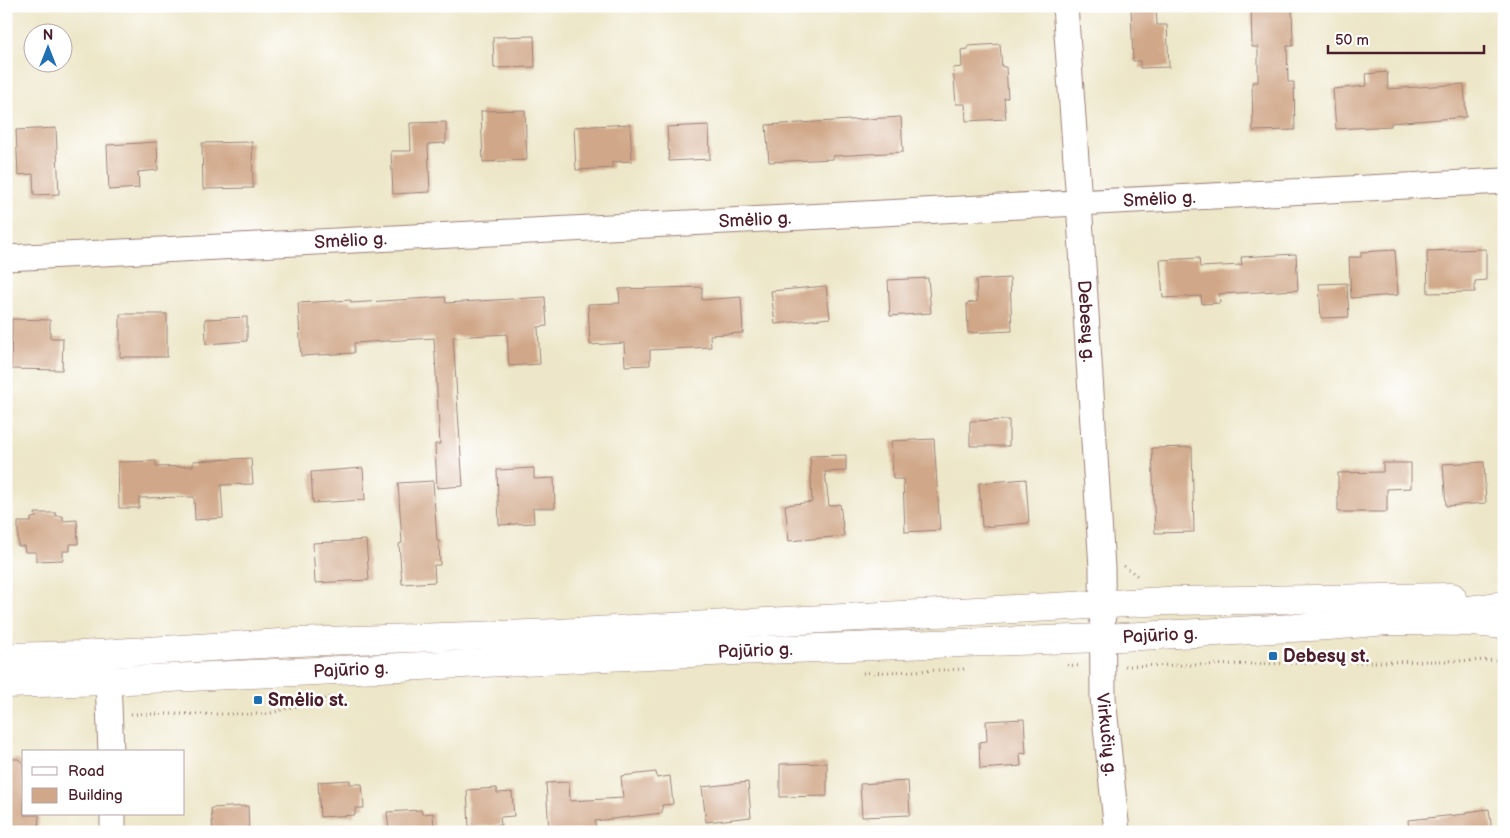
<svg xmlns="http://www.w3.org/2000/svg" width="1510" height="838" font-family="'Balsamiq Sans',sans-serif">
<rect width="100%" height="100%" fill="#fff"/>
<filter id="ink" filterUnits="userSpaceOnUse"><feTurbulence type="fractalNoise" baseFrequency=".02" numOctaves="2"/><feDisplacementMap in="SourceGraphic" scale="10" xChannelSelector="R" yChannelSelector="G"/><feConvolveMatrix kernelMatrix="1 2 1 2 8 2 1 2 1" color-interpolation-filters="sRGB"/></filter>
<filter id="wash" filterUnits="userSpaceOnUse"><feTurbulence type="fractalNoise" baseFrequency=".0096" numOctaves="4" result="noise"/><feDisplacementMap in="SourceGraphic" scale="20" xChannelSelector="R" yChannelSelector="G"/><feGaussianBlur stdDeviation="1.12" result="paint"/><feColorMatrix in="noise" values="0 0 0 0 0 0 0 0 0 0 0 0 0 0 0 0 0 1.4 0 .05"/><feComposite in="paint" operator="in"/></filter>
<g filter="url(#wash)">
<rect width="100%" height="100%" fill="#ede6c8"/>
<g id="blocks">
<path fill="#d0a788" d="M 1251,6 L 1292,6 L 1293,46 L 1287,46 L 1288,82 L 1294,82 L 1295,130 L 1253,131 L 1252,82 L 1258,82 L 1258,47 L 1252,47 Z
M 1156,7 L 1157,25 L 1167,25 L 1169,67 L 1140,68 L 1140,61 L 1133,61 L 1131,8 Z
M 534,36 L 535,67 L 494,68 L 493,37 Z
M 1000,44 L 1002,67 L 1006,67 L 1008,98 L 1004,98 L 1006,119 L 966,121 L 965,104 L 956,104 L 953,68 L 962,67 L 961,50 L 968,49 L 968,46 Z
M 1387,72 L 1388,89 L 1464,84 L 1466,117 L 1391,123 L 1391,126 L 1336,129 L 1333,89 L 1367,86 L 1366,74 Z
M 525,110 L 527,160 L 483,162 L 481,111 Z
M 901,117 L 903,152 L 833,156 L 833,159 L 769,162 L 766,125 Z
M 446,122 L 446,143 L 428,144 L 430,192 L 393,194 L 391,151 L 411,151 L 410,123 Z
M 630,124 L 632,161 L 612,162 L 612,168 L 576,170 L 574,127 Z
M 709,125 L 710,159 L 669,161 L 667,127 Z
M 56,128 L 59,194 L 34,195 L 33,174 L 18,175 L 16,130 Z
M 157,142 L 158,170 L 138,172 L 139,188 L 109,190 L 107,145 Z
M 252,142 L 253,188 L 203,189 L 202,143 Z
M 1486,249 L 1486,280 L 1475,281 L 1475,292 L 1428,293 L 1427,251 Z
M 1395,250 L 1398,295 L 1351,298 L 1349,257 L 1361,257 L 1361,252 Z
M 1296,254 L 1298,290 L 1219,294 L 1220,303 L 1202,304 L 1201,296 L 1163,298 L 1160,260 L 1199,258 L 1200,267 L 1242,265 L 1241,257 Z
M 928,278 L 931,313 L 890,316 L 888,280 Z
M 1010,278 L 1012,331 L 968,333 L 967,303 L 977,302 L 976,280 Z
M 1347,283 L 1349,317 L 1321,318 L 1319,284 Z
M 826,286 L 830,318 L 775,324 L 771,291 Z
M 702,287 L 702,300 L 741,297 L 743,333 L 710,335 L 711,347 L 650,350 L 650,365 L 625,366 L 624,343 L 590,345 L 588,304 L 620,303 L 619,289 Z
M 445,297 L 446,303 L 545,297 L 547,326 L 538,327 L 540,364 L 509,366 L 507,334 L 453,337 L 463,486 L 437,488 L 435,444 L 440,444 L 434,338 L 354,343 L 354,353 L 301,356 L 298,303 L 351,300 L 351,303 Z
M 120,314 L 167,314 L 167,357 L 120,357 Z
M 247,317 L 247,341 L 206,344 L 205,319 Z
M 12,319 L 50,320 L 50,338 L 63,338 L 62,370 L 11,369 Z
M 1009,420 L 1009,446 L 970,446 L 970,421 Z
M 934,439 L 940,530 L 905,532 L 903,479 L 893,479 L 891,441 Z
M 1192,447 L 1194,532 L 1155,533 L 1152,448 Z
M 846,455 L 846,471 L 825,472 L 829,506 L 840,504 L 844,536 L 789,541 L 785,505 L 812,502 L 810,456 Z
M 251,458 L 253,484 L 221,485 L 223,518 L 195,520 L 194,497 L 139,498 L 139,508 L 119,508 L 118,462 L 156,461 L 156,467 L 193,466 L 193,461 Z
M 1484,462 L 1486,503 L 1446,506 L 1443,464 Z
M 1383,463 L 1411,463 L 1411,488 L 1387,489 L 1387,512 L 1338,512 L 1338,473 L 1383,472 Z
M 363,468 L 365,500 L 313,503 L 311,472 Z
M 534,468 L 534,479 L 554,478 L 555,508 L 533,508 L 534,523 L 499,525 L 497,470 Z
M 1026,479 L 1029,523 L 982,527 L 979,483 Z
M 433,481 L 437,541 L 439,541 L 440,565 L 434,565 L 435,582 L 402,584 L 399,544 L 402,543 L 398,483 Z
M 35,513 L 56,513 L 56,516 L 63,516 L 63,521 L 77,520 L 78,544 L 70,544 L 70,551 L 63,551 L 63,560 L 36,561 L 36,552 L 25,552 L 24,546 L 18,546 L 18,522 L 31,522 L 31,518 L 36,517 Z
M 366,540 L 369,580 L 315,583 L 313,543 Z
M 1024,719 L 1026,754 L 1020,753 L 1021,766 L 980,769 L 979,742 L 987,741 L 986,721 Z
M 6,759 L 18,759 L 24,764 L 24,815 L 39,815 L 38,832 L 6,832 Z
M 827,763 L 827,796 L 780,797 L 780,764 Z
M 656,772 L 657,778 L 670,776 L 673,804 L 662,805 L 662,813 L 595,821 L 596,830 L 549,832 L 546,783 L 569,782 L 570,801 L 623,798 L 621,776 Z
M 350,780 L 350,784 L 362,784 L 364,808 L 355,808 L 355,815 L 320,817 L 318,782 Z
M 908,781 L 910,815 L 862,817 L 860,784 Z
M 748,782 L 751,817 L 706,822 L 702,787 Z
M 497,788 L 497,793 L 512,792 L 514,816 L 500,817 L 501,825 L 469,827 L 467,790 Z
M 248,806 L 249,832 L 213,832 L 211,808 Z
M 1489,809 L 1492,832 L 1409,832 L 1408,820 L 1466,814 L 1466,812 Z
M 421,810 L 422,814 L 433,813 L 434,832 L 389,832 L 387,812 Z"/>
</g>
</g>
<g filter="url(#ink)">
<use href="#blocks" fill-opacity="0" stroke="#9c827a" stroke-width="1"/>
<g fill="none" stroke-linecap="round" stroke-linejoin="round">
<g stroke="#9c827a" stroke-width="27">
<g id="street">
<path id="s1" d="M 1065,6 L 1079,202 L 1102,568 L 1103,698 L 1117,832"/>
<path id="s2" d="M 6,258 L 1504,181"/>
<path d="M 108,681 L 111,752"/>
<path d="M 113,814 L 113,832"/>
</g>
</g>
<g stroke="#9c827a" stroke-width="29">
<g id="secondary">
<path d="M 6,657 L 81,655 L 296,642 L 557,633 L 1167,601 L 1452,597"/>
<path id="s3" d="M 6,684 L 108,681 L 733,651 L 1102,638 L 1328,626 L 1388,621 L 1504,605"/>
</g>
</g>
<g stroke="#9c827a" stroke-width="29">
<path id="highway" d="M 1388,621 L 1472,622 L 1504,625"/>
</g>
<path stroke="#9c827a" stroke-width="3" stroke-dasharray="1 4" stroke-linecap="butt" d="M 1124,566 L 1139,577
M 1067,665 L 1081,666
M 1125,666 L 1504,660
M 863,673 L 966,669
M 131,714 L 267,714 L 335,696"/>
<use href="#street" stroke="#fff" stroke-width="25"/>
<use href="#secondary" stroke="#fff" stroke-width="28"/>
<use href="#highway" stroke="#fff" stroke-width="28"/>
</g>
</g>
<g fill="#1f6fb2" stroke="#fff" stroke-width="2">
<rect x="1268" y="651" width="10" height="10" rx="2.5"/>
<rect x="253" y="695" width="10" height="10" rx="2.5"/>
</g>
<g text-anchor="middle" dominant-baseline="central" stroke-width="5" stroke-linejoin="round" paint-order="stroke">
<g font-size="18" fill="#4a1f2b" stroke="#fff">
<text stroke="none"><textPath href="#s2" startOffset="1155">Smėlio g.</textPath></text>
<text stroke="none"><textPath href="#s2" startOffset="750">Smėlio g.</textPath></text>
<text stroke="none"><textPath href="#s2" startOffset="345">Smėlio g.</textPath></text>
<text stroke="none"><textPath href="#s1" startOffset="316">Debesų g.</textPath></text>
<text stroke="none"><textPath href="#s3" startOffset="1155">Pajūrio g.</textPath></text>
<text stroke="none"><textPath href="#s3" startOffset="750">Pajūrio g.</textPath></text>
<text stroke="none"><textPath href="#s3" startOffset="345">Pajūrio g.</textPath></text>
<text stroke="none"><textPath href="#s1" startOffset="730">Virkučių g.</textPath></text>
</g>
<g font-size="18" font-weight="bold" fill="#4a1f2b" stroke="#fff" text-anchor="start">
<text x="1283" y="656">Debesų st.</text>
<text x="268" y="700">Smėlio st.</text>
</g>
</g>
<rect width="1510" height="838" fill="none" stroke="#fff" stroke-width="25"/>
<rect x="22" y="750" width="162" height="65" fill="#ffffff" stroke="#b7a5aa"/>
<rect x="32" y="767" width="25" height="8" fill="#ffffff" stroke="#b7a5aa"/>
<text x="68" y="776" font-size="15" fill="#4a1f2b">Road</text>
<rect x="32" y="788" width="25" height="15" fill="#d0a788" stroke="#b7a5aa"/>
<text x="68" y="800" font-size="15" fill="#4a1f2b">Building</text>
<g transform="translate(48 48)"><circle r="24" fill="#ffffff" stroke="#b7a5aa"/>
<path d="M0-4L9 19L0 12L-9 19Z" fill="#1f6fb2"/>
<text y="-8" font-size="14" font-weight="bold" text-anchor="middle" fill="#4a1f2b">N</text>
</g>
<path d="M1328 45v8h156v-8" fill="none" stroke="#4a1f2b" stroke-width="2.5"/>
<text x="1335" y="45" font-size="15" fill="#4a1f2b" stroke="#ffffff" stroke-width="4" paint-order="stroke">50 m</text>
</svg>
